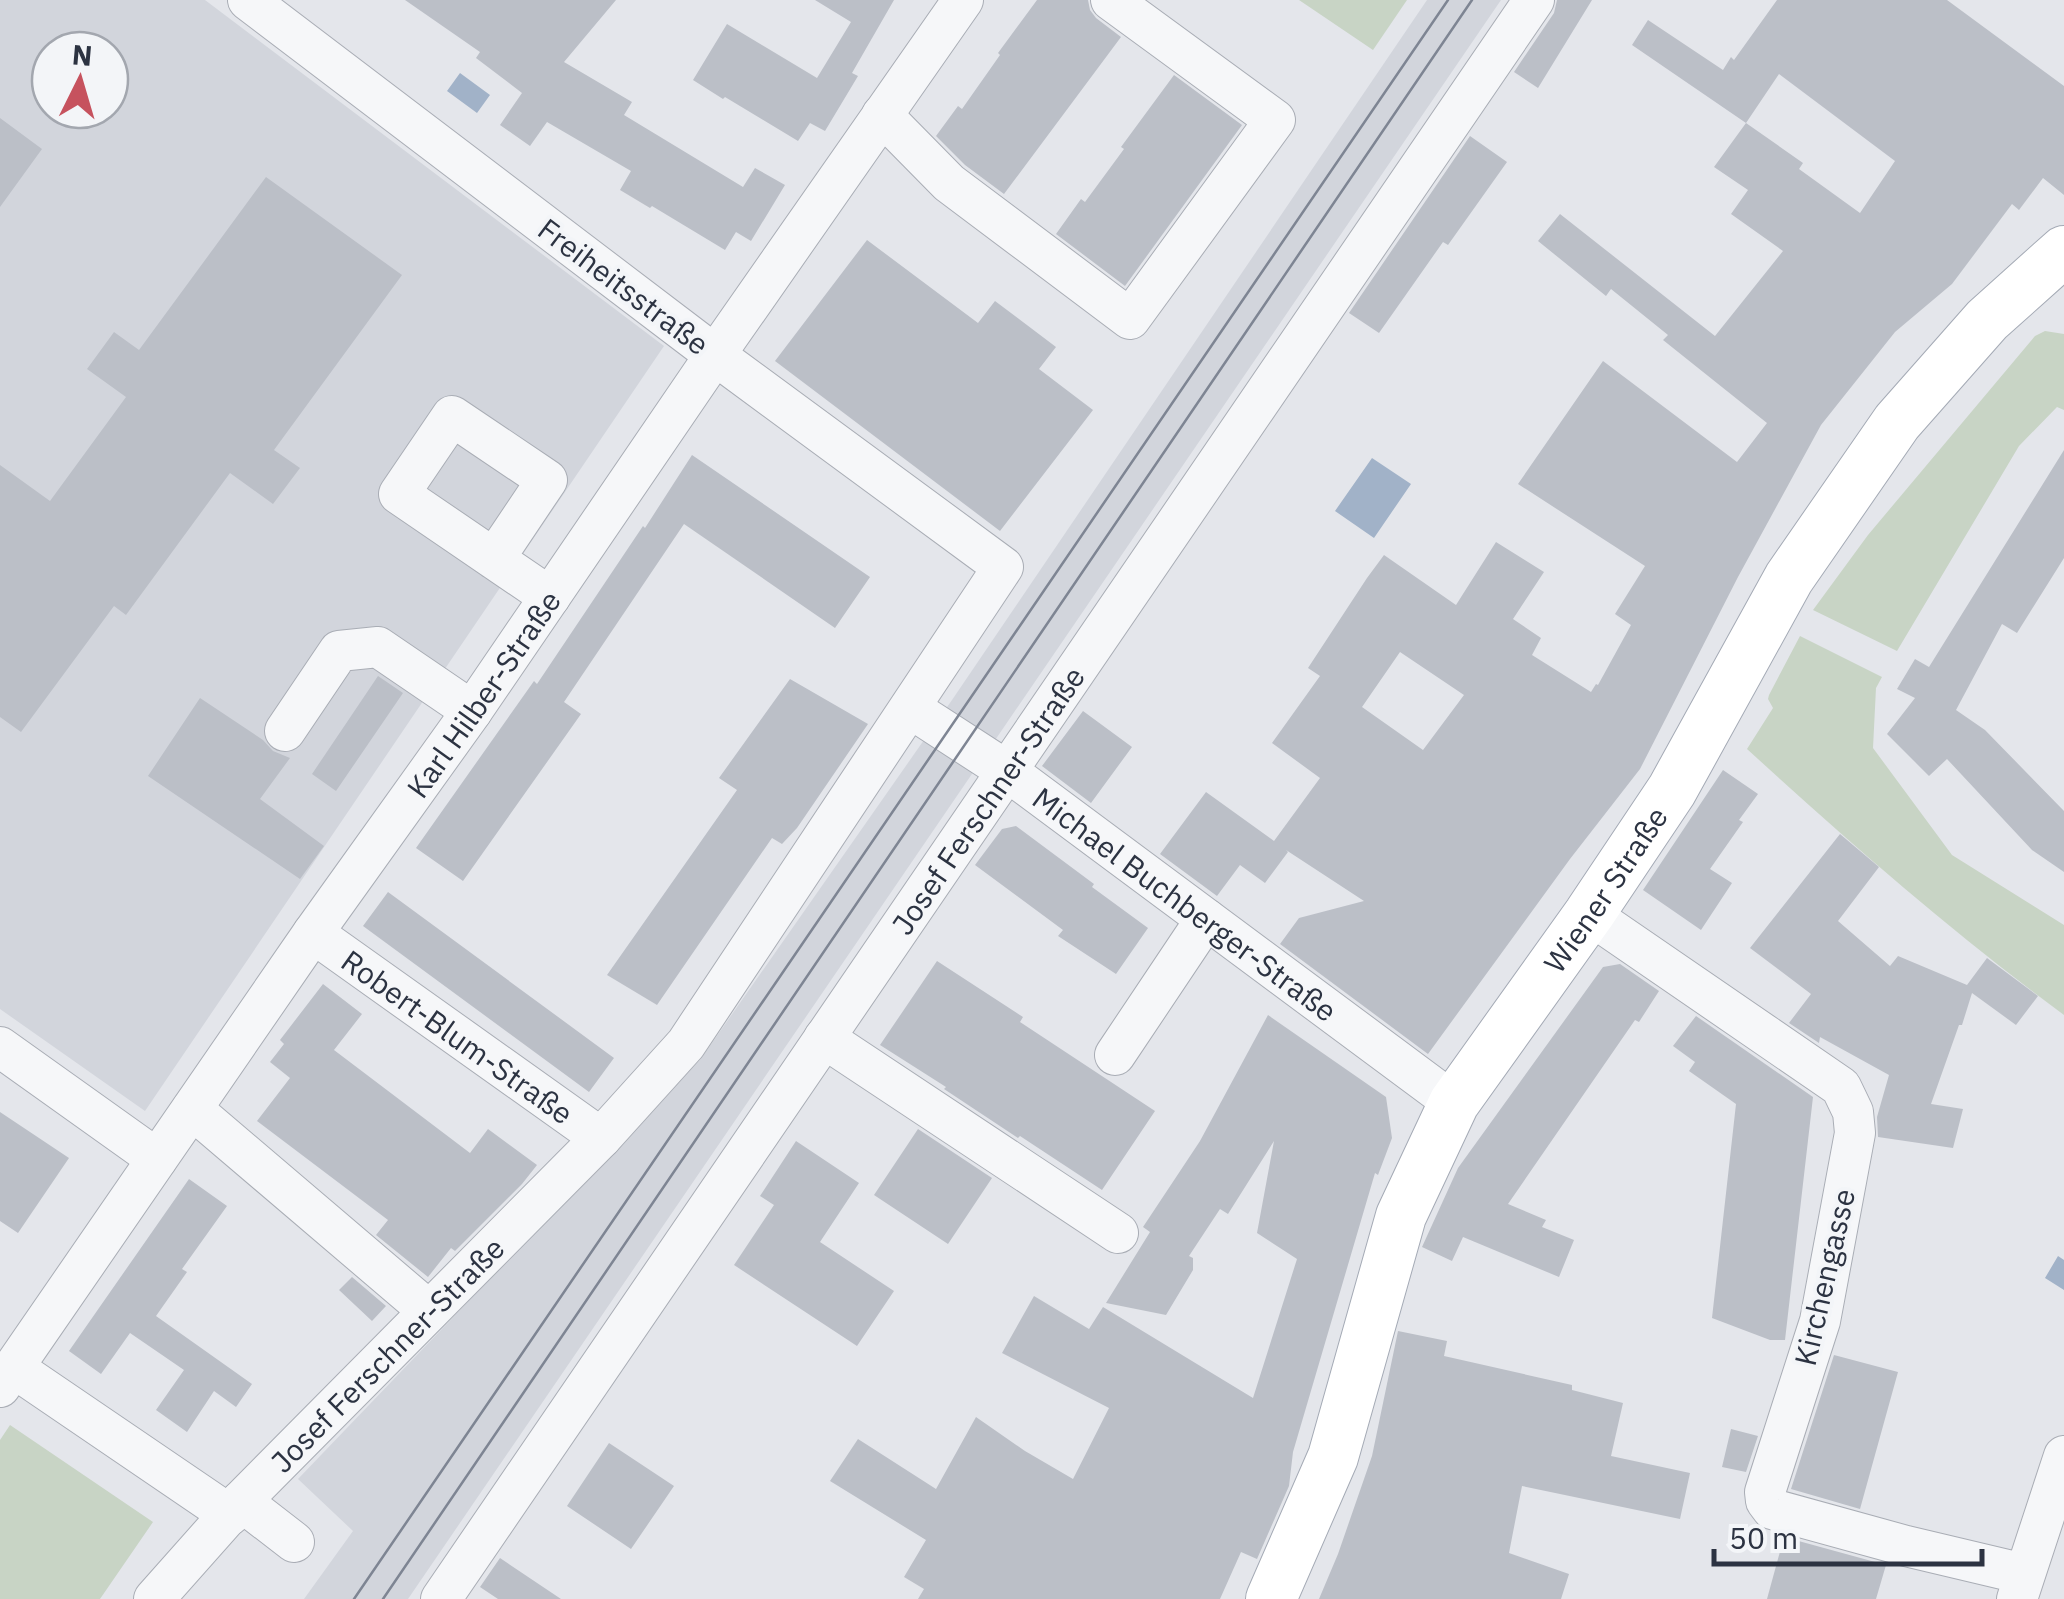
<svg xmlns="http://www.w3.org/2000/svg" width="2064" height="1599" font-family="'IBM Plex Sans',sans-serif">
<rect width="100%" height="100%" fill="#e4e6eb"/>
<path fill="#d2d5dc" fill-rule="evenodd" d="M 0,0 L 205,0 L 664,346 L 145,1111 L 0,1009 ZM 50,50 L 110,50 L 110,110 L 50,110 Z
M 1427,0 L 1501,0 L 408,1599 L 304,1599 L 353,1531 L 298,1479 L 700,1060 L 952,700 Z"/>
<path fill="#c8d4c5" d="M 1299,0 L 1407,0 L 1373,50 Z
M 2045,331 L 2064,334 L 2064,410 L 2057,407 L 2019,446 L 1897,651 L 1813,610 L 1868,535 L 2035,336 Z
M 1800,636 L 1882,677 L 1876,688 L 1873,748 L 1952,855 L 2064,925 L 2064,1015 C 1953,933 1849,842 1747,749 L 1773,708 L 1768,699 L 1769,695 Z
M 10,1425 L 153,1522 L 100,1599 L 0,1599 L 0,1440 Z"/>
<path fill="#a1b2c8" d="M 460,73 L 490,95 L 477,113 L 447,91 Z
M 1372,458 L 1411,484 L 1374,538 L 1335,511 Z
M 2058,1256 L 2064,1260 L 2064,1290 L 2045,1278 Z"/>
<path fill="#bbbfc7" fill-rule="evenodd" d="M 405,0 L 616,0 L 564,62 L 632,102 L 624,115 L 743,187 L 755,168 L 785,185 L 751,241 L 736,232 L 725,250 L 652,206 L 650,208 L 620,190 L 631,171 L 547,122 L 530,146 L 500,125 L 522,93 L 476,58 L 480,52 Z
M 815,0 L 894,0 L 852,73 L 858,76 L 825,131 L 810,123 L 798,141 L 725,97 L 723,99 L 693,80 L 727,24 L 817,78 L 851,22 Z
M 1037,0 L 1088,0 L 1090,10 L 1096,18 L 1121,37 L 1004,194 L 965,165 L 936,136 L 958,106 L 962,109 L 1000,55 L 998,53 Z
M 1557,0 L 1592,0 L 1538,88 L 1514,72 L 1554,13 Z
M 1777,0 L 1947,0 L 2064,86 L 2064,195 L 2043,178 L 2019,210 L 2012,204 L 1952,284 L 1895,332 L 1821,425 L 1738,577 L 1640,769 L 1570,859 L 1428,1054 L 1280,944 L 1299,918 L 1364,901 L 1286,850 L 1288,852 L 1265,883 L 1240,865 L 1217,896 L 1160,854 L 1206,792 L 1274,841 L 1320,778 L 1272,743 L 1320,676 L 1308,668 L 1367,578 L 1384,555 L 1456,605 L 1496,542 L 1544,572 L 1513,619 L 1541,638 L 1532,655 L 1591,692 L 1596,684 L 1598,685 L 1631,625 L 1615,614 L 1645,566 L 1518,484 L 1603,361 L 1737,462 L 1767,423 L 1663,340 L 1668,335 L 1611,289 L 1606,296 L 1538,241 L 1560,214 L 1715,336 L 1783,251 L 1731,214 L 1748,190 L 1714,167 L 1746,123 L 1632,45 L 1648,20 L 1723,70 L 1731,57 L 1734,60 ZM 1779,74 L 1895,161 L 1860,213 L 1799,169 L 1803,163 L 1746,123 ZM 1400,652 L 1464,695 L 1423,750 L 1362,707 Z
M 1174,75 L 1242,125 L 1125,286 L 1056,234 L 1081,199 L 1085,202 L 1124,149 L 1121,147 Z
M 0,118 L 42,149 L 0,207 Z
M 1470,136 L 1507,162 L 1448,245 L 1443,242 L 1379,333 L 1349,313 Z
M 266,177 L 402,275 L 274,450 L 300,468 L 273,504 L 230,473 L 126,615 L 114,606 L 21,732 L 0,717 L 0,465 L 50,501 L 126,397 L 87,369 L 114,332 L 139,350 Z
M 867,240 L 978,323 L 995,301 L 1056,347 L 1039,369 L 1093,410 L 1000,531 L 775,361 Z
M 2064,450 L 2064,558 L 2017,633 L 2002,624 L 1956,710 L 1985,730 L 2064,811 L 2064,872 L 2032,850 L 1947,759 L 1929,776 L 1887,734 L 1915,698 L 1897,689 L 1915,659 L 1929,667 Z
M 692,455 L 870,577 L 835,628 L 684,524 L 564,702 L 581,714 L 463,881 L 416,848 L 534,681 L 537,684 L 643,526 L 645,528 Z
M 378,676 L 403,693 L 336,791 L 312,774 Z
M 790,679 L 868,724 L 797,828 L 782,844 L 772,838 L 657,1005 L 607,975 L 737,790 L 719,778 Z
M 200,698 L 263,740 L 273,751 L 290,758 L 260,799 L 324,846 L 300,879 L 148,776 Z
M 1083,711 L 1132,747 L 1091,803 L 1042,766 Z
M 1723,770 L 1758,794 L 1739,820 L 1743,822 L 1710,869 L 1732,883 L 1701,930 L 1643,890 Z
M 1016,826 L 1094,884 L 1092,887 L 1148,928 L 1116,974 L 1058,936 L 1063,930 L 975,865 L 1002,829 Z
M 1840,834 L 1879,867 L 1838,921 L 1890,966 L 1898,956 L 1967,985 L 1987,958 L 2038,996 L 2016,1025 L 1972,993 L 1962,1025 L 1959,1025 L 1931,1104 L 1963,1109 L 1953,1148 L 1878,1137 L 1877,1117 L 1889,1075 L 1820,1037 L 1819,1043 L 1789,1023 L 1811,994 L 1750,948 Z
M 388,892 L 614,1058 L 589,1092 L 363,926 Z
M 937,961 L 1023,1017 L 1020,1022 L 1155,1111 L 1102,1190 L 1020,1136 L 1018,1138 L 944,1089 L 946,1087 L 880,1045 Z
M 1620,964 L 1659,991 L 1639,1022 L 1635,1020 L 1508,1204 L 1546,1220 L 1542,1227 L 1574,1240 L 1559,1277 L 1463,1237 L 1452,1261 L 1422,1247 L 1458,1168 L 1603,967 Z
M 323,984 L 362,1014 L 334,1050 L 470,1153 L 488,1129 L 537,1165 L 522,1184 L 455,1251 L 451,1248 L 428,1277 L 376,1235 L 388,1220 L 257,1121 L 290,1078 L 270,1062 L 284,1044 L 280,1040 Z
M 1268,1015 L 1386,1097 L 1392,1138 L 1378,1175 L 1375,1173 L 1293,1452 L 1289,1486 L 1257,1559 L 1241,1552 L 1220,1599 L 918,1599 L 924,1589 L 904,1577 L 926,1540 L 830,1481 L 858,1439 L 936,1489 L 976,1417 L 1025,1451 L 1073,1479 L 1109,1408 L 1002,1353 L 1034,1296 L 1089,1329 L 1103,1307 L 1253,1398 L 1297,1259 L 1257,1233 L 1274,1141 L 1228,1214 L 1220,1209 L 1189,1256 L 1193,1258 L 1193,1270 L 1166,1315 L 1106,1303 L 1150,1232 L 1143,1227 L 1200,1141 Z
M 1696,1016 L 1813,1097 L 1785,1340 L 1770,1340 L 1712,1318 L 1736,1104 L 1689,1071 L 1695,1062 L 1673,1046 Z
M 0,1112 L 69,1158 L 18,1233 L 0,1221 Z
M 918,1129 L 992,1178 L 948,1244 L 874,1195 Z
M 796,1141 L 859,1183 L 820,1242 L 894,1291 L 857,1346 L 734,1265 L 774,1205 L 760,1196 Z
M 189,1179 L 227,1206 L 182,1269 L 187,1272 L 156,1316 L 252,1384 L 236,1407 L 214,1391 L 187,1432 L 156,1410 L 184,1370 L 130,1333 L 101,1374 L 69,1351 Z
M 352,1277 L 386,1306 L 372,1321 L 339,1290 Z
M 1398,1331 L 1447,1341 L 1444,1356 L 1572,1385 L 1572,1390 L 1623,1403 L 1611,1456 L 1690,1473 L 1680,1519 L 1522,1486 L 1509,1553 L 1569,1574 L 1561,1599 L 1319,1599 L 1338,1554 L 1372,1456 Z
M 1834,1355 L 1898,1372 L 1860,1509 L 1791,1489 Z
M 1731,1429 L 1758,1436 L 1746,1472 L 1722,1467 Z
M 609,1443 L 674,1486 L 631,1549 L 567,1506 Z
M 1784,1537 L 1886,1565 L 1876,1599 L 1767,1599 Z
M 500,1558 L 561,1599 L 498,1599 L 480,1587 Z"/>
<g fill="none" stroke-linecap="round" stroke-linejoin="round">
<g stroke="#a9adb5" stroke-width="42">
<g id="minor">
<path d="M 882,115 L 949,183 L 1130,319 L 1275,120 L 1111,0"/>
<path d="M 494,559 L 547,480 L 452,416 L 399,494 L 550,597"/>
<path id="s1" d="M 910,708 L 1007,771 L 1454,1103"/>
<path d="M 285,731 L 339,651 L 378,647 L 472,711"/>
<path d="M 1589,914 L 1841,1087 L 1853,1112 L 1855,1133 L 1820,1321 L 1765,1492 L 1766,1501 L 1772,1509 L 1906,1546 L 2024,1574"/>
<path id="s2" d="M 313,933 L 601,1138"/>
<path d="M 824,1038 L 1118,1233"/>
<path d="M 0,1047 L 157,1159"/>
<path d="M 1115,1055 L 1206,919"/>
<path d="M 192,1109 L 429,1311"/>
<path d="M 14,1368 L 230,1515"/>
<path id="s3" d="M 0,1387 L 313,933 L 472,711 L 715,355 L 963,0"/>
<path d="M 241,1501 L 294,1542"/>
<path id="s4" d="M 154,1599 L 241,1501 L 601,1138 L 686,1044 L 1003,567 L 715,355 L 248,0"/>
<path id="s5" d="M 441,1599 L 1534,0"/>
<path d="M 2017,1599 L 2064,1456"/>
</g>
</g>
<g stroke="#a4aab5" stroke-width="52">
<g id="major">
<path id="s6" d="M 1271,1599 L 1333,1457 L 1401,1216 L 1454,1103 L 1589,914 L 1672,790 L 1789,578 L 1897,422 L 1987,320 L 2064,251"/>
</g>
</g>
<use href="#minor" stroke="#f6f7f9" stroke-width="40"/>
<use href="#major" stroke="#fff" stroke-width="50"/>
<path stroke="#7e8593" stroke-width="2.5" d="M 354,1599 L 1448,0
M 383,1599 L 1472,0"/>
</g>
<g text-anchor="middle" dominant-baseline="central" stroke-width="8" stroke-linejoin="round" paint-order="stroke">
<g font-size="30" fill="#2c3342" stroke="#f3f5f8">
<text transform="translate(624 286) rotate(37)">Freiheitsstraße</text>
<text stroke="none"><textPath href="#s3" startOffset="845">Karl Hilber-Straße</textPath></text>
<text stroke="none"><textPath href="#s5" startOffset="968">Josef Ferschner-Straße</textPath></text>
<text stroke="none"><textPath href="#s6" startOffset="792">Wiener Straße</textPath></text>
<text stroke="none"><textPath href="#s1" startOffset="338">Michael Buchberger-Straße</textPath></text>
<text stroke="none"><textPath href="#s2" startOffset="178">Robert-Blum-Straße</textPath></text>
<text transform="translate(1824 1277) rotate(-77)">Kirchengasse</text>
<text stroke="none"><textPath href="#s4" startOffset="338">Josef Ferschner-Straße</textPath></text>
</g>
</g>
<g transform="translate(80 80) rotate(5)"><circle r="48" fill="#f3f5f8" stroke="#a3a7af" stroke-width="2.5"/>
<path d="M0-8L18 38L0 25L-18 38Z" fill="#c6525e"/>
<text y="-15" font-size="28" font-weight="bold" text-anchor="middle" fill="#2c3342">N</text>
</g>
<path d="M1714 1549v15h268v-15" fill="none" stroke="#2c3342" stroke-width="5"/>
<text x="1729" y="1549" font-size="30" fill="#2c3342" stroke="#f3f5f8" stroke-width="8" paint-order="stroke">50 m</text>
</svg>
